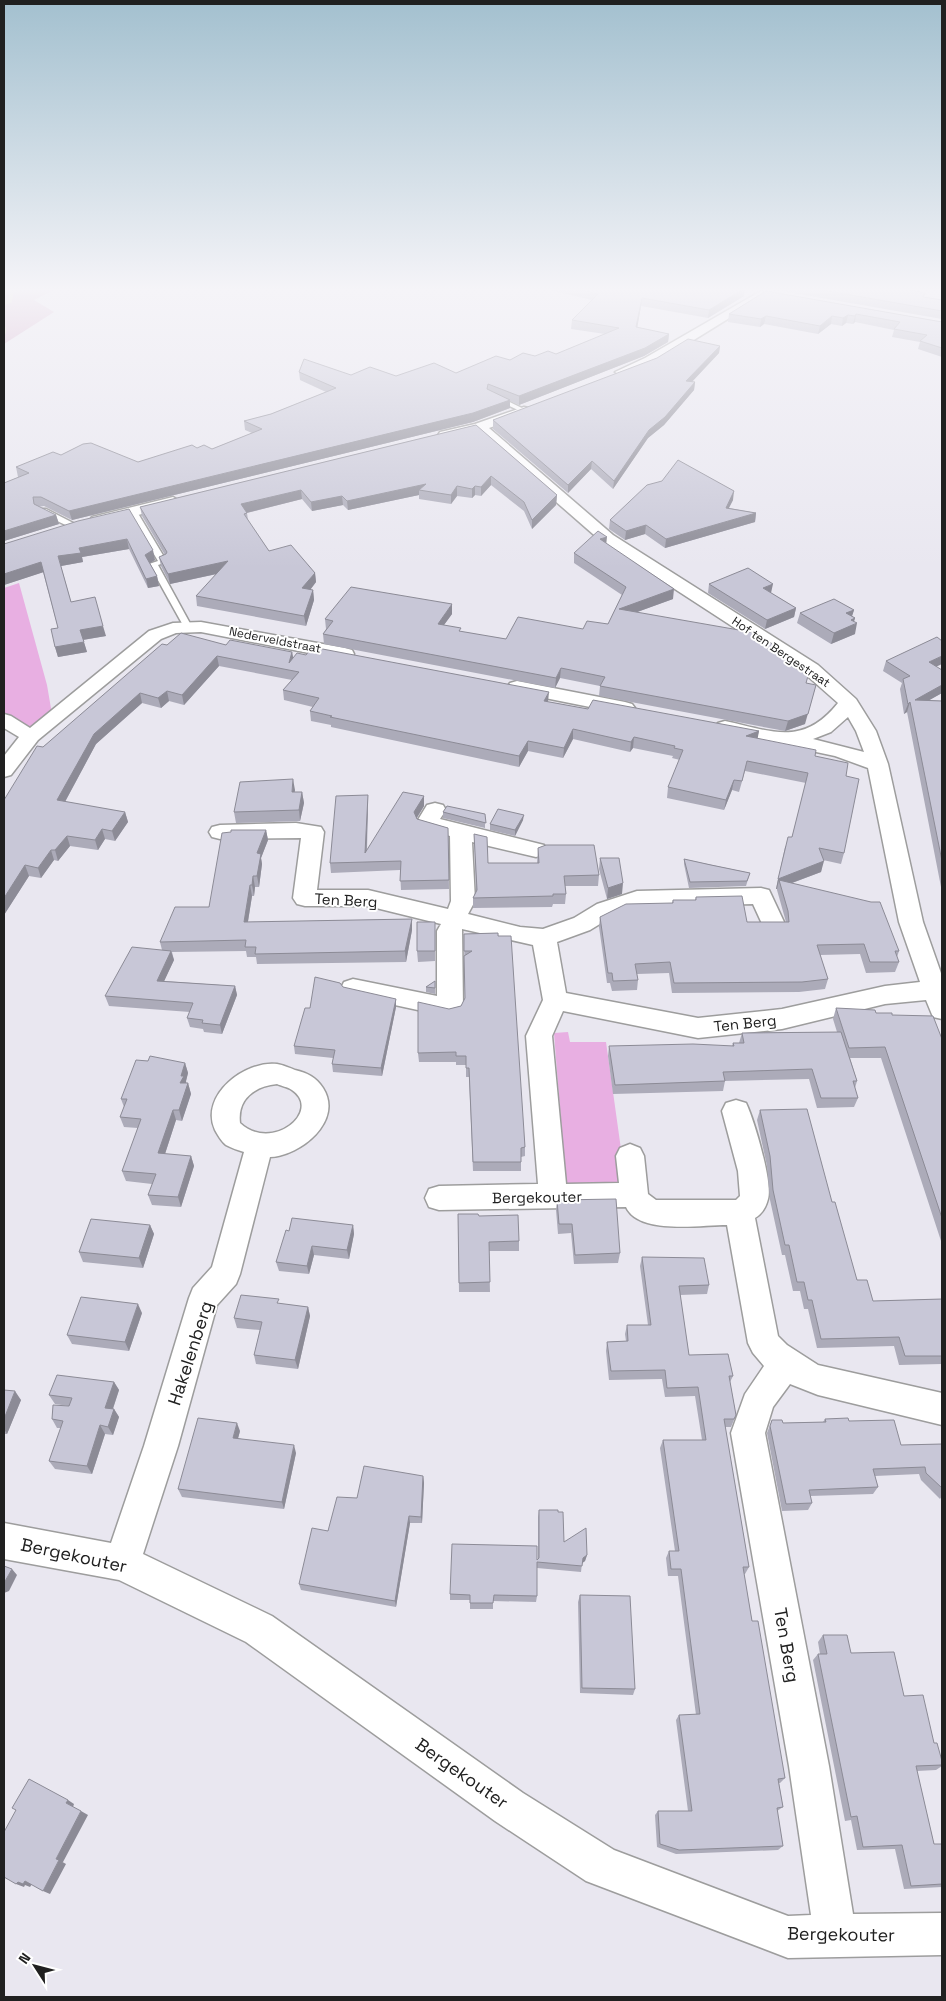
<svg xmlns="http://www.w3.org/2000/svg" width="946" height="2001" font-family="'Space Grotesk',sans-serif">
<rect width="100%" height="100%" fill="#e9e7f0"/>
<path fill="#e8afe2" d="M 19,583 L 47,685 L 53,720 L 30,736 L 4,720 L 4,588 Z
M 568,1032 L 570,1042 L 606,1042 L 626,1185 L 566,1187 L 554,1033 Z"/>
<path fill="#ce9dbf" d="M 4,288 L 58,288 L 34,300 L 54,312 L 4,344 Z"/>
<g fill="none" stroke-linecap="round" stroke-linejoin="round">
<path stroke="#dcd3a9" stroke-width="4" d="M 4,303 L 10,301 L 12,290 L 24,288
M 4,328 L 4,332"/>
<g stroke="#9d9d9d" stroke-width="3">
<path id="service" d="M 495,395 L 526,410 L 527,411 L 522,412 L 493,398 L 492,397 Z
M 40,509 L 46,509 L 79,526 L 72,528 L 40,513 Z
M 130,510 L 136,510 L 167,562 L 158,565 L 192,627 L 191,629 L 184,627 L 149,564 L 158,561 L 129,512 Z"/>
</g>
<g stroke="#9d9d9d" stroke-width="3">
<path id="minor" d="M 761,291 L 767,294 L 765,296 L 655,364 L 622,376 L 615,372 L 645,358 Z
M 524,407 L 529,408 L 531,411 L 529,414 L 489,428 L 613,535 L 818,665 L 856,699 L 876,731 L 888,764 L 923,922 L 942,976 L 942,1019 L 933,1017 L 926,1000 L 885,1004 L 782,1029 L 698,1038 L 563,1011 L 552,1036 L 566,1184 L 619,1183 L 616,1156 L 620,1148 L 630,1144 L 640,1148 L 644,1156 L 648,1194 L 656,1200 L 736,1200 L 740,1196 L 738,1171 L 722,1111 L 726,1103 L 736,1100 L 746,1103 C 754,1120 773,1183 768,1199 C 766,1207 762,1214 755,1218 L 778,1336 L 787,1345 L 818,1365 L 942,1393 L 942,1425 L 818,1395 L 790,1384 L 773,1407 L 765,1433 L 829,1766 L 853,1914 L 942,1913 L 942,1955 L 788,1958 L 586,1881 L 495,1821 L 246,1642 L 119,1580 L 4,1559 L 4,1523 L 111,1543 L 144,1446 L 189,1298 L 193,1288 L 212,1267 L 244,1152 C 238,1150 231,1148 226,1145 C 221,1141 218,1135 215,1130 C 199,1095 246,1060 277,1064 C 283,1065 290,1068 295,1070 C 307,1073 316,1077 323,1088 C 344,1121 300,1156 270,1157 L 240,1274 L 236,1284 L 217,1305 L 178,1446 L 143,1554 L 272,1616 L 523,1793 L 614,1850 L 788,1916 L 811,1915 L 789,1766 L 731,1433 L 745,1394 L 764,1366 L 753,1353 L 748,1343 L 727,1225 C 700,1225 639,1235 626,1207 L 439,1210 L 429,1207 L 425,1198 L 429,1189 L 439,1186 L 538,1184 L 526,1036 L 543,1000 L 533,945 L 462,929 L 463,1008 L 459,1015 L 450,1017 L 344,994 L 341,988 L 344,982 L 353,979 L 437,996 L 437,931 L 441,924 L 368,906 L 305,906 L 297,904 L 293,898 L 301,838 L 220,839 L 212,837 L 209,832 L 212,827 L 220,825 L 296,823 L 321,827 L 324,832 L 317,890 L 368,890 L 448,909 L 451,901 L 450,836 L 419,828 L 416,823 L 427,805 L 435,803 L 443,805 L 446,810 L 440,819 L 544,845 L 547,850 L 544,855 L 536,857 L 472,842 L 475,901 L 468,914 L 520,927 L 543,929 L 574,918 L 597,904 L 637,891 L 761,888 L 769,890 L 784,922 L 780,928 L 772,930 L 764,928 L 753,904 L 639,907 L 613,916 L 590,930 L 557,942 L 566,993 L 698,1018 L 782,1009 L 885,986 L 920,982 L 899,922 L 868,768 L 835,756 L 718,731 L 715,727 L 718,723 L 725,721 C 772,731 803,747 838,703 L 804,673 L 601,541 L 476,432 L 445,439 L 438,435 L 440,432 L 475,424 ZM 848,717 L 856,731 L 864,752 L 813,739 L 831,732 ZM 277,1084 C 281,1086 288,1087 292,1090 C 323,1111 272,1153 240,1123 C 237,1099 255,1086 277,1084 Z
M 173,497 L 181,502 L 178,505 L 98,525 L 90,520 L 92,517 Z
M 201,622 L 345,648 L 352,650 L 354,654 L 352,658 L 345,660 L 201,632 L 176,633 L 161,639 L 38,740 L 11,775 L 4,777 L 4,756 L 19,737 L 4,728 L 4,714 L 11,716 L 30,728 L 149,631 L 173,623 Z
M 517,681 L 625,702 L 632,704 L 635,708 L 632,712 L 625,714 L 510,691 L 507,687 L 510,683 Z"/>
</g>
<use href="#service" fill="#fff" fill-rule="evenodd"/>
<use href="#minor" fill="#fff" fill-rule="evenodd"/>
</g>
<path fill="#acabb9" d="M 492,288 L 509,288 L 502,291 Z
M 541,288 L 742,288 L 744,296 L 708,318 L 641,306 L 637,327 L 669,334 L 668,342 L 644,356 L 519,405 L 510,401 L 510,408 L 473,422 L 72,520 L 44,506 L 38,507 L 56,515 L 59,524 L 4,541 L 4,483 L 19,477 L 18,477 L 16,467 L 61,455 L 138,462 L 197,448 L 212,449 L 252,433 L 245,430 L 244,421 L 271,414 L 326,392 L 300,380 L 299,372 L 351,375 L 396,376 L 456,373 L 510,360 L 556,354 L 605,334 L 571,329 L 572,320 L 592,300 Z
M 749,288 L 901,288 L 924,297 L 942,300 L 942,319 L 770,289 Z
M 766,291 L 942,322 L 942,357 L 918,349 L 920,342 L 892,337 L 894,330 L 855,322 L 853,324 L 846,323 L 842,326 L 831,324 L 818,334 L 764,324 L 760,327 L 728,322 L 729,314 Z
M 720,346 L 719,353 L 692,382 L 695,382 L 694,390 L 664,425 L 648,438 L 613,489 L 591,469 L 568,493 L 493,429 L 493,420 Z
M 476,425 L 557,495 L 556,505 L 532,529 L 524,511 L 491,485 L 481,496 L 475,495 L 472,498 L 457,496 L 451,504 L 419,499 L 419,495 L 348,510 L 343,505 L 312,511 L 302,499 L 247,513 L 248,520 L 269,551 L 315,573 L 316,582 L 310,590 L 313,590 L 314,600 L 306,626 L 197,606 L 196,596 L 217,574 L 170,584 L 161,566 L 159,557 L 165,555 L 142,516 L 140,507 Z
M 733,500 L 729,508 L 756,513 L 755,522 L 665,548 L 645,534 L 625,540 L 609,529 L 610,520 Z
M 129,509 L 155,560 L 150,563 L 157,576 L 159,586 L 148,588 L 129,549 L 82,557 L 83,562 L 61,566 L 71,602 L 106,636 L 83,640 L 87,652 L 58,657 L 55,647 L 58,628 L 43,572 L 4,585 L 4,544 Z
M 606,543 L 673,599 L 637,612 L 806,683 L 805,724 L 785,731 L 599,696 L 600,686 L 560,678 L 555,688 L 324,644 L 323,634 L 326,629 L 325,619 L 452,614 L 444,625 L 461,632 L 506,639 L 583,629 L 608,624 L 622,595 L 574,563 L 574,553 Z
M 709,584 L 771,593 L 796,608 L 794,617 L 765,629 L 708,593 Z
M 854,610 L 852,616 L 855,618 L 854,621 L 855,634 L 831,644 L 797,623 L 800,613 Z
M 167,645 L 226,645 L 292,652 L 293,658 L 548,702 L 588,709 L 759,731 L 757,738 L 815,756 L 846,776 L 844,853 L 841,864 L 823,860 L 821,872 L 792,883 L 899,951 L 897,957 L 899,962 L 895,972 L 866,973 L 860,954 L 820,955 L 828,979 L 825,989 L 799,992 L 672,993 L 669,973 L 637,974 L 638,980 L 637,990 L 612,991 L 610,983 L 607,983 L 599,927 L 600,917 L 672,903 L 673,900 L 695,900 L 696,897 L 747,922 L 786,922 L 777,890 L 777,889 L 776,889 L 785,847 L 792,837 L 806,783 L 745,771 L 739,792 L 732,790 L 724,810 L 667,798 L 668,787 L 680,760 L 672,758 L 673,756 L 633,748 L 630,752 L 573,739 L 563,758 L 528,751 L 519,767 L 331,727 L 331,725 L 311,721 L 310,711 L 313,707 L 284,700 L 283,690 L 292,680 L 219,666 L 184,705 L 169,701 L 161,708 L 142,703 L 96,744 L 65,802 L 125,812 L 128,822 L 115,841 L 105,839 L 98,850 L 70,846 L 58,861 L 54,860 L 41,878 L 29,876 L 4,915 L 43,747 Z
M 886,661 L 937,667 L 942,693 L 929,700 L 942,701 L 942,887 L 941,887 L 907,712 L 904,714 L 900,689 L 902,683 L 883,671 Z
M 295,790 L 294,792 L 302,792 L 304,803 L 300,821 L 236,823 L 234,812 Z
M 368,795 L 368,805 L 367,851 L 424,796 L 424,806 L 417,818 L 417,819 L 448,828 L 449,889 L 401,890 L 400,870 L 331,873 L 330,863 Z
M 443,812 L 485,814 L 485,828 L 443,818 Z
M 523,820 L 515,836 L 490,830 L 490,824 Z
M 266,830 L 268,840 L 261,858 L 262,864 L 259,887 L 255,887 L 254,896 L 252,896 L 248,922 L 412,919 L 412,930 L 406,962 L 257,964 L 256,957 L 247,957 L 246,951 L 172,952 L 174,960 L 164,981 L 235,986 L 237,995 L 222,1034 L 204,1032 L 203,1029 L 190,1027 L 187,1018 L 190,1012 L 109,1006 L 105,996 L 162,950 L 160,942 L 209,907 L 231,832 Z
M 474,834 L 488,863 L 537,863 L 538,848 L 599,875 L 598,886 L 565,886 L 566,894 L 565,904 L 553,904 L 552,907 L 473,908 L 473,898 L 476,891 Z
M 600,858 L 622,894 L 607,899 L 599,869 Z
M 684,859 L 750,873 L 746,886 L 689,888 L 684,864 Z
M 435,922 L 435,961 L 418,962 L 417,951 Z
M 498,933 L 525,1147 L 525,1156 L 521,1157 L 521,1171 L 473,1171 L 469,1077 L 466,1077 L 466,1065 L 456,1065 L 456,1062 L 419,1062 L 418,1053 L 449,1009 L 461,1006 L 465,998 L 464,934 Z
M 435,981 L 435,994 L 426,992 L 426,987 Z
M 396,999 L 396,1007 L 382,1076 L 333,1072 L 332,1064 L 333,1058 L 295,1054 L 294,1046 L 310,1008 Z
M 836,1008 L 892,1015 L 942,1039 L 942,1244 L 881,1058 L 850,1058 L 857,1081 L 855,1088 L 858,1098 L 854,1107 L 817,1108 L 809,1079 L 725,1081 L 723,1091 L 613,1094 L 608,1056 L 609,1046 L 732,1046 L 733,1043 L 739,1043 L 742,1033 L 837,1032 L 833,1019 Z
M 148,1061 L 185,1063 L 188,1073 L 186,1081 L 186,1083 L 188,1083 L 191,1094 L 182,1121 L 176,1120 L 165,1154 L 191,1156 L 194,1166 L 181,1207 L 152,1205 L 148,1195 L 152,1184 L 126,1181 L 122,1171 L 138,1128 L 124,1127 L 120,1117 L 124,1107 L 121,1099 Z
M 760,1110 L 832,1202 L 857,1280 L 873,1301 L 942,1299 L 942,1364 L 899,1365 L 894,1346 L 817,1348 L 808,1309 L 804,1309 L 800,1291 L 793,1291 L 785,1255 L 782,1255 L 770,1200 L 767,1166 L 757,1120 Z
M 557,1200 L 620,1253 L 618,1263 L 574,1264 L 571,1233 L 558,1234 L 556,1210 Z
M 458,1214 L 479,1216 L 519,1241 L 519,1251 L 489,1251 L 490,1292 L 459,1292 Z
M 150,1225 L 154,1234 L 143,1268 L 83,1262 L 79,1252 Z
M 353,1225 L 354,1234 L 349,1259 L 314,1255 L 309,1274 L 279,1271 L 276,1262 L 289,1231 Z
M 642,1257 L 709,1285 L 707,1294 L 680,1295 L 689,1355 L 733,1376 L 730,1382 L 736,1415 L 731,1427 L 725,1427 L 749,1567 L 745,1574 L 744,1574 L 752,1621 L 785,1778 L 780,1783 L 779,1783 L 783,1807 L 777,1811 L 783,1846 L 778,1850 L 676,1854 L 657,1847 L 655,1815 L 658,1811 L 688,1811 L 676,1720 L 679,1715 L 696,1715 L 678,1576 L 668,1576 L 666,1558 L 669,1551 L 675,1551 L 660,1448 L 663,1440 L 702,1440 L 695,1396 L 665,1397 L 662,1379 L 609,1380 L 606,1351 L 607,1342 L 626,1341 L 625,1334 L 627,1325 L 648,1325 L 640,1266 Z
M 280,1304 L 308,1307 L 310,1316 L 298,1369 L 256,1364 L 254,1355 L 260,1330 L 237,1328 L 234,1318 Z
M 142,1313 L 129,1351 L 72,1344 L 67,1335 Z
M 114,1382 L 119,1390 L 113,1409 L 114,1409 L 119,1417 L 113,1435 L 105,1434 L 92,1474 L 55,1469 L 49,1461 L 61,1428 L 57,1428 L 52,1419 L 69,1406 L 55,1404 L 49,1395 Z
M 4,1390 L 21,1400 L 7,1434 L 4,1434 Z
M 825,1419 L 849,1421 L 901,1445 L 942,1444 L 942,1496 L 940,1499 L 921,1480 L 919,1474 L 875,1476 L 878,1487 L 873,1494 L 810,1496 L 812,1503 L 808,1510 L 782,1511 L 767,1433 L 772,1420 L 783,1423 L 823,1422 Z
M 240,1431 L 238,1438 L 296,1453 L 284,1509 L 182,1497 L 178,1489 Z
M 423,1476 L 424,1483 L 422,1523 L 410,1523 L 396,1607 L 301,1590 L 299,1584 L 328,1531 L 357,1498 Z
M 539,1510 L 558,1512 L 564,1542 L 587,1555 L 585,1561 L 582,1563 L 581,1572 L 537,1568 L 537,1596 L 536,1602 L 493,1601 L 493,1609 L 470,1609 L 470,1600 L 450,1600 L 450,1594 L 538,1559 L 538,1517 Z
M 580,1595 L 635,1689 L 633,1695 L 580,1693 L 578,1602 Z
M 823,1635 L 851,1653 L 904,1696 L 934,1743 L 942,1761 L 942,1766 L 936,1770 L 917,1771 L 934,1844 L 942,1844 L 942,1887 L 904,1889 L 895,1849 L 857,1850 L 851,1820 L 845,1821 L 813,1660 L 818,1654 L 820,1654 L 818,1642 Z"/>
<path fill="#8c8b96" d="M 503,288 L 509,288 L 502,291 Z
M 745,288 L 744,296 L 708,318 L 709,310 Z
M 642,298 L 641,306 L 636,335 L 636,327 Z
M 856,314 L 855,322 L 853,324 L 855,316 Z
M 848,315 L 846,323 L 842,326 L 843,318 Z
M 766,316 L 764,324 L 760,327 L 761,319 Z
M 832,316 L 831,324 L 818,334 L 820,326 Z
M 669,334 L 668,342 L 644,356 L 519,405 L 519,396 Z
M 720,346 L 719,353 L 685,389 L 686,381 Z
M 695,382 L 694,390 L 664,425 L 648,438 L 613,489 L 614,481 L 649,430 Z
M 510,400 L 510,408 L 473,422 L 72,520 L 69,511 Z
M 592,461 L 591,469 L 568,493 L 568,485 Z
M 491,476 L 491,485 L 481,496 L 481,487 Z
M 426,484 L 419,490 L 419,495 L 348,510 L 347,501 Z
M 457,486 L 457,496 L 451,504 L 451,495 Z
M 475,486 L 475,495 L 472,498 L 472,489 Z
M 301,490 L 302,499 L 242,514 L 241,504 Z
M 734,491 L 733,500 L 724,517 L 726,508 Z
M 557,495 L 556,505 L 532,529 L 532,520 Z
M 342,496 L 343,505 L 312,511 L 311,502 Z
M 756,513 L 755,522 L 665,548 L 666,539 Z
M 56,515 L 59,524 L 4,541 L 4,531 Z
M 646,525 L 645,534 L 625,540 L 626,531 Z
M 607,537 L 606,546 L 600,539 Z
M 127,539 L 129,549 L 82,557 L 83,562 L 61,566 L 58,556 L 79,548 Z
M 153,550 L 155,560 L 147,565 L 145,555 Z
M 228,561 L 230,571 L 170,584 L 168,574 Z
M 41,562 L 44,572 L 4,585 L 4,574 Z
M 315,573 L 316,582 L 304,598 L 302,588 Z
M 157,576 L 159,586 L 148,588 L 146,579 Z
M 773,584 L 771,593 L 763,588 Z
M 674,589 L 673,599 L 618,619 L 619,609 Z
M 313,590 L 314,600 L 306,626 L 304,616 Z
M 452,604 L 452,614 L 438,633 L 438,624 Z
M 796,608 L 794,617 L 765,629 L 767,620 Z
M 854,610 L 851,619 L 855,618 L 853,625 L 857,623 L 855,634 L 831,644 L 834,633 L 846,613 Z
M 103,626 L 106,636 L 82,640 L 80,630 Z
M 84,642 L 87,652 L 58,657 L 55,647 Z
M 292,652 L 294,662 L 289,663 Z
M 217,656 L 219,666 L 184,705 L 182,695 Z
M 942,656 L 942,664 L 925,672 L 929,662 Z
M 561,668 L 560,678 L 555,688 L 556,678 Z
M 816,685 L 805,724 L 785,731 L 788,721 Z
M 942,685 L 942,693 L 912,710 L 915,700 Z
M 167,691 L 169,701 L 161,708 L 158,698 Z
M 549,692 L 548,702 L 544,701 Z
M 140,693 L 142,703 L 96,744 L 60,811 L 57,800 L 94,734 Z
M 910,702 L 907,712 L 904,714 L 908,704 Z
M 573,729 L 573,739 L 563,758 L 564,748 Z
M 759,731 L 757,742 L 746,736 Z
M 634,737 L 633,748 L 630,752 L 631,742 Z
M 528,741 L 528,751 L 519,767 L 519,756 Z
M 293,779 L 295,790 L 293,803 L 292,792 Z
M 734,780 L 732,790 L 724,810 L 726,800 Z
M 302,792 L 304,803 L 300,821 L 299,810 Z
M 368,795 L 368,805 L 366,863 L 365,853 Z
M 424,796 L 424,806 L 414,822 L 414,812 Z
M 125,812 L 128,822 L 115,841 L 112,831 Z
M 524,815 L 523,820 L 515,836 L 515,830 Z
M 102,829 L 105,839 L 98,850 L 95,840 Z
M 266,830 L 268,840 L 261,858 L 262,864 L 259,887 L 257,876 L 257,853 Z
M 67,836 L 70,846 L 58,861 L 55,850 Z
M 51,850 L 54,860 L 41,878 L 38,868 Z
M 824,861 L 821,872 L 781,887 L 779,880 L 777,889 L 776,889 L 778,879 Z
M 25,865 L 29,876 L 4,915 L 4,898 Z
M 253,876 L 255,887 L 254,896 L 252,885 Z
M 623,883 L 622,894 L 607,899 L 608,888 Z
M 250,885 L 252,896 L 246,933 L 244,922 Z
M 412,919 L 412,930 L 406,962 L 405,951 Z
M 171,951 L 174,960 L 160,990 L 157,981 Z
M 235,986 L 237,995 L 222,1034 L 220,1025 Z
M 396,999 L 396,1007 L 382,1076 L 381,1068 Z
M 185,1063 L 188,1073 L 186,1081 L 187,1086 L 188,1083 L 191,1094 L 182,1121 L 179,1110 L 181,1076 Z
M 173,1110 L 176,1120 L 162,1163 L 158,1153 Z
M 191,1156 L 194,1166 L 181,1207 L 178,1197 Z
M 150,1225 L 154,1234 L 143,1268 L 139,1258 Z
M 353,1225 L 354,1234 L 349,1259 L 347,1250 Z
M 312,1246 L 314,1255 L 309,1274 L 307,1266 Z
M 138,1304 L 142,1313 L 129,1351 L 125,1342 Z
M 308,1307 L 310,1316 L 298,1369 L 295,1360 Z
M 114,1382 L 119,1390 L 110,1417 L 105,1408 Z
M 15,1391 L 21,1400 L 7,1434 L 4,1429 L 4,1419 Z
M 114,1409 L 119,1417 L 113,1435 L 108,1427 Z
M 237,1423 L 240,1431 L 236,1446 L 233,1438 Z
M 100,1425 L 105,1434 L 92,1474 L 87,1466 Z
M 294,1445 L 296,1453 L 284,1509 L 282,1502 Z
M 423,1476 L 424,1483 L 422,1523 L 421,1517 Z
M 409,1516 L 410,1523 L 396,1607 L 395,1601 Z
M 587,1555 L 585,1561 L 581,1564 L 583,1558 Z
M 12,1569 L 17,1575 L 9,1591 L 4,1593 L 4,1583 Z
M 68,1800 L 74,1804 L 73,1807 L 66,1803 Z
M 81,1811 L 88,1815 L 63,1862 L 56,1859 Z
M 59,1860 L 66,1864 L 50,1894 L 43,1891 Z
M 25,1881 L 32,1884 L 30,1887 L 25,1885 L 24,1887 L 16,1884 L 18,1882 Z"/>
<path fill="#c8c7d7" stroke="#8c8b96" d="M 574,288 L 745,288 L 709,310 L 642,298 L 636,327 L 669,334 L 645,348 L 519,396 L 488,384 L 487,389 L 510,400 L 473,413 L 69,511 L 41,497 L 33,497 L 34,504 L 56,515 L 4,531 L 4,483 L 29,473 L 16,467 L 53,452 L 61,455 L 83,444 L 91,443 L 138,462 L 192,445 L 197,448 L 204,445 L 212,449 L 262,429 L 244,421 L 271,414 L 336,388 L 299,372 L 304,359 L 351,375 L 370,367 L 396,376 L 434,363 L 456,373 L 496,356 L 510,360 L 523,353 L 535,356 L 548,351 L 556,354 L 619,328 L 572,320 L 598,294 Z
M 811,288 L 901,288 L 925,293 L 923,297 L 942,300 L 942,311 Z
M 766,291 L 942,322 L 942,348 L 920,341 L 927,335 L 894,329 L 900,322 L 856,314 L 855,316 L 848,315 L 843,318 L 832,316 L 820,326 L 766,316 L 761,319 L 729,314 Z
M 688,339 L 720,346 L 686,381 L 695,382 L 665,417 L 649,430 L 614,481 L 592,461 L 568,485 L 493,420 L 657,358 Z
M 476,425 L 557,495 L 532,520 L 524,502 L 491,476 L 481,487 L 475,486 L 472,489 L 457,486 L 451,495 L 419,490 L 426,484 L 347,501 L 342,496 L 311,502 L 301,490 L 241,504 L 247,513 L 244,514 L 269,551 L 291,545 L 315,573 L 302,588 L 313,590 L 304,616 L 196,596 L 228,561 L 168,574 L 159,557 L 166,554 L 167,552 L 140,507 Z
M 678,460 L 734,491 L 726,508 L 756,513 L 666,539 L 646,525 L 626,531 L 610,520 L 647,485 L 662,481 Z
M 129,509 L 153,550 L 145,555 L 157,576 L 146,579 L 127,539 L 79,548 L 81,553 L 58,556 L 71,602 L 95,597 L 103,626 L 80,630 L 84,642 L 55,647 L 51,629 L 58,628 L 41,562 L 4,574 L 4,544 L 78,521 Z
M 598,531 L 607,537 L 600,539 L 674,589 L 619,609 L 756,633 L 810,669 L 806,683 L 816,685 L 808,714 L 788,721 L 600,686 L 605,677 L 561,668 L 556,678 L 323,634 L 333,621 L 325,619 L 351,587 L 452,604 L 438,624 L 461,628 L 459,631 L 506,639 L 518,617 L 583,629 L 587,621 L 608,624 L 626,587 L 574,553 Z
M 748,568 L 773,584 L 763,588 L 796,608 L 767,620 L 709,584 Z
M 834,599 L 854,610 L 846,613 L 855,618 L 851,620 L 857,623 L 834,633 L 800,613 Z
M 181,633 L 226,645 L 230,640 L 292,652 L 289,663 L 297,653 L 306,655 L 312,647 L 549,692 L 544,701 L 588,709 L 593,700 L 759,731 L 746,736 L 816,750 L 815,756 L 848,763 L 846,776 L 859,779 L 844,853 L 819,848 L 824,861 L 778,879 L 788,837 L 792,837 L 808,773 L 747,761 L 742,781 L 734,780 L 726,800 L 668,787 L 683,750 L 674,748 L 675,746 L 634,737 L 631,742 L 573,729 L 564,748 L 528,741 L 519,756 L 330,717 L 332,716 L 310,711 L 319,698 L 283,690 L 299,672 L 217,656 L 182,695 L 167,691 L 158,698 L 140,693 L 94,734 L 57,800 L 125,812 L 112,831 L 102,829 L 95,840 L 67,836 L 55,850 L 51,850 L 38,868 L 25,865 L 4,898 L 4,800 L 37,746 L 43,747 L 162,644 L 167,645 Z
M 937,637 L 942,641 L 942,656 L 929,662 L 942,670 L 942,685 L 915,700 L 942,701 L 942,861 L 910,702 L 908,704 L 903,679 L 910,676 L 886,661 Z
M 293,779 L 292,792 L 302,792 L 299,810 L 234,812 L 240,782 Z
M 403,792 L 424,796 L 414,812 L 417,819 L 448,828 L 449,880 L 400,881 L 401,861 L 330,863 L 336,796 L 368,795 L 365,853 Z
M 447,806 L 485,814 L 486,823 L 443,812 Z
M 498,809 L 524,815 L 515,830 L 490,824 Z
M 231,830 L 266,830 L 257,853 L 261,854 L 257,876 L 253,876 L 252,885 L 250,885 L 244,922 L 412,919 L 405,951 L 255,954 L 256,947 L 245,947 L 246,940 L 160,942 L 175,907 L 209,907 L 222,833 L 231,832 Z
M 474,834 L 487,837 L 488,863 L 539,863 L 538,848 L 546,845 L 594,845 L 599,875 L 564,876 L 566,894 L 553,894 L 553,896 L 473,898 L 477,890 Z
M 600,858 L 619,858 L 623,883 L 608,888 Z
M 684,859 L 711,865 L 750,873 L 747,881 L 690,882 Z
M 779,880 L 871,902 L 880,902 L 899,951 L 895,951 L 899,962 L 870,962 L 864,944 L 817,945 L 828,979 L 802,982 L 674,983 L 670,962 L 635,964 L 638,980 L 613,981 L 612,973 L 608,973 L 600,917 L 626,904 L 673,903 L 673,900 L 696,900 L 696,897 L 742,896 L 747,922 L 789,922 L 788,911 Z
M 417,922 L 435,922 L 435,951 L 417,951 Z
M 498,933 L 498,936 L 511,936 L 525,1147 L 521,1148 L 521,1162 L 473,1162 L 469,1068 L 466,1068 L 466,1056 L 456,1056 L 456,1052 L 418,1053 L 418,1002 L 449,1009 L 461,1006 L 465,998 L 464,956 L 472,951 L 464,951 L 464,934 Z
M 132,947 L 171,951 L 157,981 L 235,986 L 220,1025 L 202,1023 L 203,1020 L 187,1018 L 193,1003 L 105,996 Z
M 315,977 L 340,983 L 343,987 L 396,999 L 381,1068 L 332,1064 L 335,1050 L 294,1046 L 305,1008 L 310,1008 Z
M 435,981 L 435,988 L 426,987 Z
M 836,1008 L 875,1010 L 876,1013 L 892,1013 L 892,1015 L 933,1016 L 942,1039 L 942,1218 L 885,1047 L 849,1048 Z
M 841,1032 L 857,1081 L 853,1081 L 858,1098 L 821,1098 L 812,1069 L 723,1072 L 725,1081 L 615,1085 L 609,1046 L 693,1044 L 734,1046 L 733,1043 L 744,1043 L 742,1033 Z
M 150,1056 L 185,1063 L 181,1076 L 184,1076 L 180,1083 L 188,1083 L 179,1110 L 173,1110 L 158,1153 L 191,1156 L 178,1197 L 148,1195 L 156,1174 L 122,1171 L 141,1119 L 120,1117 L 127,1099 L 121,1099 L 136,1060 L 148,1061 Z
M 807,1109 L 832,1202 L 835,1202 L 857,1280 L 867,1280 L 873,1301 L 942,1299 L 942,1356 L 905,1356 L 899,1337 L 821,1339 L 812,1300 L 808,1300 L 804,1282 L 797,1282 L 789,1245 L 785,1245 L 773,1190 L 770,1156 L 760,1110 Z
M 616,1199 L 620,1253 L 575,1255 L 572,1224 L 559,1224 L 557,1200 Z
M 458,1214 L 478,1214 L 479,1216 L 518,1215 L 519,1241 L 489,1242 L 490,1282 L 459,1283 Z
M 292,1218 L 353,1225 L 347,1250 L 312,1246 L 307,1266 L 276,1262 L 286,1230 L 289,1231 Z
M 91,1219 L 150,1225 L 139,1258 L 79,1252 Z
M 642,1257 L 704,1258 L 709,1285 L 679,1286 L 689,1355 L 728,1354 L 733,1376 L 729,1376 L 736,1415 L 734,1419 L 724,1419 L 749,1567 L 743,1567 L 752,1621 L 758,1621 L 785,1778 L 778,1779 L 783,1807 L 777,1808 L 783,1846 L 679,1850 L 660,1844 L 658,1811 L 692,1811 L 679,1715 L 700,1714 L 681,1569 L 671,1569 L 669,1551 L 679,1551 L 663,1440 L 706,1440 L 698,1387 L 667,1388 L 665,1370 L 611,1371 L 607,1342 L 628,1341 L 627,1325 L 651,1325 Z
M 241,1295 L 279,1299 L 277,1303 L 308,1307 L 295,1360 L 254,1355 L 262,1322 L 234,1318 Z
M 81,1297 L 138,1304 L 125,1342 L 67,1335 Z
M 57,1375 L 114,1382 L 105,1408 L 114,1409 L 108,1427 L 100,1425 L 87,1466 L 49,1461 L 63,1421 L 52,1419 L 53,1405 L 69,1406 L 72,1398 L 49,1395 Z
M 4,1390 L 15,1391 L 4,1419 Z
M 198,1418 L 237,1423 L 233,1438 L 294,1445 L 282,1502 L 178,1489 Z
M 848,1418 L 849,1421 L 894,1420 L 901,1445 L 942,1444 L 942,1488 L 926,1473 L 925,1467 L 873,1469 L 878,1487 L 809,1490 L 812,1503 L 786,1504 L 770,1426 L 772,1420 L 782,1420 L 783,1423 L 826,1422 L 825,1419 Z
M 364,1466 L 423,1476 L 421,1517 L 409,1516 L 395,1601 L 299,1584 L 312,1528 L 328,1531 L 337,1497 L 357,1498 Z
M 539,1510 L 558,1510 L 558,1512 L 563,1512 L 564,1542 L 586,1528 L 587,1555 L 583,1558 L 582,1566 L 537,1562 L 537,1596 L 494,1595 L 493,1603 L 470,1603 L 470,1595 L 450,1594 L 452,1544 L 537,1546 L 537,1560 L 539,1558 Z
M 4,1566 L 12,1569 L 4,1583 Z
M 580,1595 L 630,1596 L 635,1689 L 582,1688 Z
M 823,1635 L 847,1635 L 851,1653 L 894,1652 L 904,1696 L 923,1695 L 934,1743 L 937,1743 L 942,1761 L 942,1765 L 916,1766 L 934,1844 L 942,1844 L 942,1884 L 911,1886 L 902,1845 L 863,1847 L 857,1816 L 851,1817 L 818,1654 L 827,1654 Z
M 29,1779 L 68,1800 L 66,1803 L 81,1811 L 56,1859 L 59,1860 L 43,1891 L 25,1881 L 23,1884 L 18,1882 L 16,1884 L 4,1877 L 4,1832 L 16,1810 L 12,1808 Z"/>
<linearGradient id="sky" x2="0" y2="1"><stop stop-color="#a3c0cf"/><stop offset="0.51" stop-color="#f5f4f8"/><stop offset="1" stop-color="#f5f4f8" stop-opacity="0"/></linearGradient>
<rect width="946" height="568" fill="url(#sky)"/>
<g text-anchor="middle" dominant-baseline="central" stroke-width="4" stroke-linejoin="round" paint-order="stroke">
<g font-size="12" fill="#202020" stroke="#fff">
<text transform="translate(275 640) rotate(11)">Nederveldstraat</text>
<text transform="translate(781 652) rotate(34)">Hof ten Bergestraat</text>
</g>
<g font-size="15" fill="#202020" stroke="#fff">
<text transform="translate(346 900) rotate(3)">Ten Berg</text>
<text transform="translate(745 1023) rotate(-6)">Ten Berg</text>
<text transform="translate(537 1197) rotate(-1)">Bergekouter</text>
</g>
<g font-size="18" fill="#202020" stroke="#fff">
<text transform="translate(190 1353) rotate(-72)">Hakelenberg</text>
<text transform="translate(74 1555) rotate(12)">Bergekouter</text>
<text transform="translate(787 1645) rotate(80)">Ten Berg</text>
<text transform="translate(462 1773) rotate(35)">Bergekouter</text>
<text transform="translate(841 1934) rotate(1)">Bergekouter</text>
</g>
</g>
<rect width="946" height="2001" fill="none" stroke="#202020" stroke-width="10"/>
<g transform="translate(35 1966) rotate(306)" stroke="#ffffff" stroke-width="4" paint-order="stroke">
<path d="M0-4L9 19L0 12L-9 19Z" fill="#202020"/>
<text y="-8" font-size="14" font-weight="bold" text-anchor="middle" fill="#202020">N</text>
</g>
</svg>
